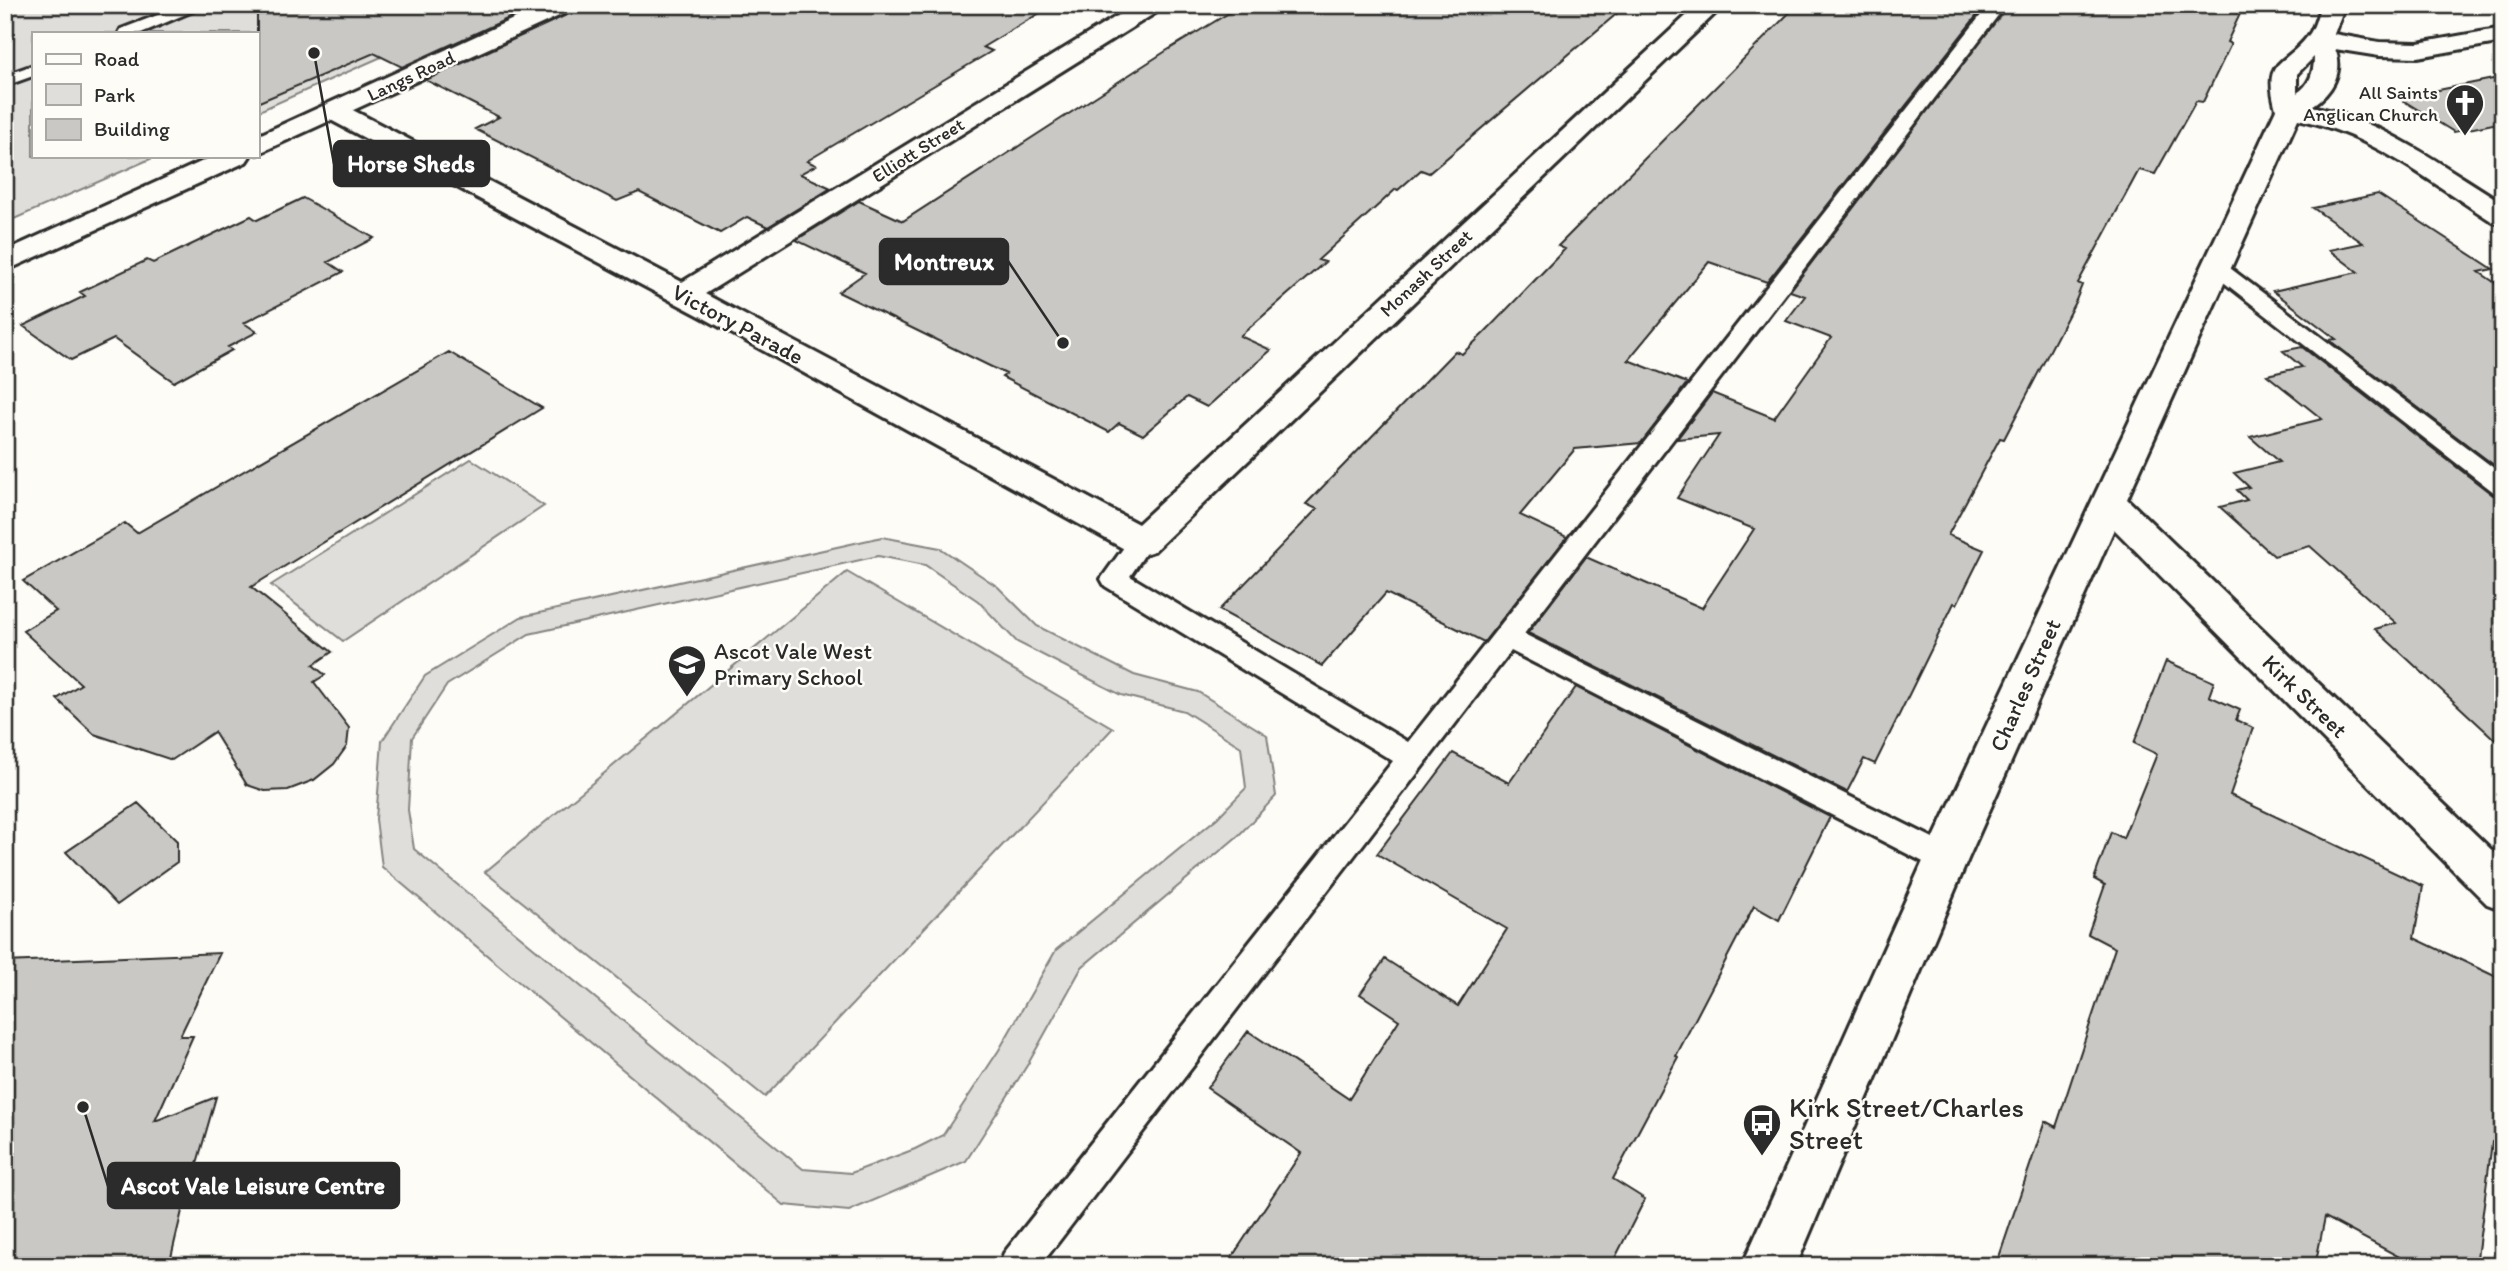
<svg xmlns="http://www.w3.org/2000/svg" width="2508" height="1271" font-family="Itim,sans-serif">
<rect width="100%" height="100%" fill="#fdfcf7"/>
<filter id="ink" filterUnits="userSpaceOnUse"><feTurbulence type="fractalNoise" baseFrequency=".0143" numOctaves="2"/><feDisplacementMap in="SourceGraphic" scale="14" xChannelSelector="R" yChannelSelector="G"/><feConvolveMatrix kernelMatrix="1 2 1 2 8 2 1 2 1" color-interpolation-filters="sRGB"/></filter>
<g filter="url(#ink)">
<path fill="#dfdeda" stroke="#858482" stroke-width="2" fill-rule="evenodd" d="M 5,5 L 499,5 L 257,112 L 257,33 L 33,33 L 33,156 L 157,156 L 5,223 Z
M 471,459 L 544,506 L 343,641 L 271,585 Z
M 882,537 L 940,548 L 998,587 L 1037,626 L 1134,675 L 1198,692 L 1267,735 L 1276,796 L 1239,835 L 1082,967 L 1028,1064 L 966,1161 L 849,1211 L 784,1205 L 382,867 L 376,819 L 382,741 L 425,676 L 521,617 ZM 878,556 L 925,565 L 978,601 L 1017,642 L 1121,695 L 1184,711 L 1241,747 L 1246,788 L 1217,818 L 1056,950 L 999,1050 L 943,1135 L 915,1149 L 851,1173 L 803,1169 L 414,849 L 408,810 L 412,738 L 447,685 L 529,634 Z
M 847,572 L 1113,728 L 765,1097 L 485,872 Z"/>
<path fill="#c9c8c4" stroke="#2b2b2b" stroke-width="2" d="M 257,5 L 537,5 L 402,67 L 374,53 L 257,103 Z
M 578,5 L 1053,5 L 983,47 L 992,51 L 807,161 L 816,165 L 800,174 L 831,188 L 768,227 L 747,217 L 720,233 L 639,192 L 617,201 L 475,129 L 499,117 L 426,80 L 573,12 Z
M 1242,5 L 1627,5 L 1429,173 L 1421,170 L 1398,190 L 1396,189 L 1318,260 L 1325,262 L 1240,336 L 1271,350 L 1207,407 L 1187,397 L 1143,435 L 1119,423 L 1109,432 L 1002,377 L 1006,374 L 838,292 L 865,273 L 796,240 L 859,201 L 903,221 L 1166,51 Z
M 1797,5 L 1985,5 L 1767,282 L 1709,262 L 1628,360 L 1687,383 L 1641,443 L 1575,449 L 1520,515 L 1567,537 L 1484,642 L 1386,593 L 1322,666 L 1219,610 L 1317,509 L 1306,504 L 1455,351 L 1462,354 L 1483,334 L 1565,249 L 1558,246 Z
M 2008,5 L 2204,5 L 2240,14 L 2227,42 L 2231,44 L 2203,102 L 2196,101 L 2155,174 L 2139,170 L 2078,283 L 2082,285 L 2076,300 L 2004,439 L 2000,438 L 1948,535 L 1984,550 L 1957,604 L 1954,603 L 1875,764 L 1864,759 L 1847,792 L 1528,633 L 1586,557 L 1702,608 L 1754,529 L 1677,498 L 1719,435 L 1677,439 L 1712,393 L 1774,418 L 1831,338 L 1786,321 L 1805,296 L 1790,291 Z
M 2503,77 L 2503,122 L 2454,132 L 2399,98 Z
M 2378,194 L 2493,269 L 2479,272 L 2503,288 L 2503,472 L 2329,340 L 2336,339 L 2273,291 L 2358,272 L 2329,250 L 2363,243 L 2313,208 Z
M 303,198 L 374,238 L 328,262 L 343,272 L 244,323 L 257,332 L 228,347 L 232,350 L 174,382 L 114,339 L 71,360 L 23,326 L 85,296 L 80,292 L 147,260 L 153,263 L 251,216 L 257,220 Z
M 2302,347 L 2493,495 L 2503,497 L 2503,747 L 2375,629 L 2396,623 L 2310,546 L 2274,556 L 2220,507 L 2247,500 L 2237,490 L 2249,487 L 2234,473 L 2279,462 L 2250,437 L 2322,419 L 2267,375 L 2302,367 L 2283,351 Z
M 449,352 L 542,408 L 251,587 L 332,652 L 313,665 L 325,675 L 314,682 L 349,728 L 347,746 L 334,764 L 314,780 L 288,790 L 265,791 L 247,785 L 214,732 L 172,760 L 94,734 L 57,699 L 81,684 L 23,631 L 56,611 L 23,581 L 125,523 L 137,533 Z
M 2166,661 L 2214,682 L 2209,696 L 2240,710 L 2236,720 L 2253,728 L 2230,795 L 2423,886 L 2414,938 L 2503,980 L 2503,1092 L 2495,1143 L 2492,1142 L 2476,1266 L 2416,1266 L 2325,1217 L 2315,1266 L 1996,1266 L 2045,1121 L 2056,1127 L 2115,948 L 2088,934 L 2105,885 L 2094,879 L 2111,832 L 2123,838 L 2157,754 L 2134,743 Z
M 1576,687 L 1830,817 L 1779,920 L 1754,906 L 1676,1056 L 1678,1057 L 1613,1179 L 1645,1199 L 1611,1266 L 1226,1266 L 1301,1153 L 1207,1088 L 1248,1031 L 1349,1099 L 1399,1020 L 1360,994 L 1385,959 L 1458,1006 L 1507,929 L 1377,854 L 1453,753 L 1509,783 Z
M 138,803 L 177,841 L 177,862 L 117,905 L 66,852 Z
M 220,953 L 180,1036 L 193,1036 L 155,1121 L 216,1097 L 196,1167 L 189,1181 L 169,1266 L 5,1266 L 5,962 Z"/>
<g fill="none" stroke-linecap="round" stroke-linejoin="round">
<g stroke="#2b2b2b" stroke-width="6">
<path id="lane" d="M 184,5 L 207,5 L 141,33 L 119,33 L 121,29 Z
M 1989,5 L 2006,5 L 1524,634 L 1957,850 L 1961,859 L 1957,868 L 1946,872 L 1935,868 L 1511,651 L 1040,1266 L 999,1266 L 1004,1253 L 1393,761 L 1105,586 L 1101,579 L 1132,536 L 1141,533 L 1150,536 L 1153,542 L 1130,576 L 1408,742 Z
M 33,65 L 33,76 L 5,86 L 5,75 Z
M 2215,260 L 2222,262 L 2503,475 L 2503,495 L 2495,493 L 2208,270 L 2205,266 L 2208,262 Z"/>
</g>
<g stroke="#2b2b2b" stroke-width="6">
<path id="street" d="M 1135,5 L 1164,5 L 1160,10 L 705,294 L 1138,524 L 1698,5 L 1724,5 L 1154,551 L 1141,555 L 1128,551 L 702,317 L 325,117 L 321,111 L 325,105 L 334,103 L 343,105 L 682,282 Z
M 2321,5 L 2345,5 L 2334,34 L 2379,42 L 2418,43 L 2503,28 L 2503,42 L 2418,57 L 2379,56 L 2335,49 C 2345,72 2331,94 2312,106 C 2384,121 2441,165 2503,203 L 2503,225 L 2493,222 C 2431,182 2371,134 2298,119 L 2127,499 L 2503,861 L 2503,910 L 2487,904 L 2114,529 L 1968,859 L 1796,1266 L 1742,1266 L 1924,859 L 2276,109 C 2262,58 2283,68 2308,36 C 2315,28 2317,15 2321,5 ZM 2314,57 C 2314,72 2310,85 2297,93 L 2297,74 Z"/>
</g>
<g stroke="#2b2b2b" stroke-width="6">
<path id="secondary" d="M 544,5 L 576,5 L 572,10 L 257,154 L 257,136 Z
M 214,156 L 250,156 L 246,162 L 5,271 L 5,251 Z"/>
</g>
<use href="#lane" fill="#fdfcf7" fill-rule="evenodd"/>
<use href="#street" fill="#fdfcf7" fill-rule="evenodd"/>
<use href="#secondary" fill="#fdfcf7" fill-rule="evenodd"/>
</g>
</g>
<defs>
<g id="church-pin" transform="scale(2.0125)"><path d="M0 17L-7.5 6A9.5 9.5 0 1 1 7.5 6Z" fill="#2b2b2b" stroke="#fdfcf7"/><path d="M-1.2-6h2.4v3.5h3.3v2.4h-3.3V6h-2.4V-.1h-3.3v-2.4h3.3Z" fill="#fff"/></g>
<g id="school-pin" transform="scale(2.0125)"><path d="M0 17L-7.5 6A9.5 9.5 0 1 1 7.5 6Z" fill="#2b2b2b" stroke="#fdfcf7"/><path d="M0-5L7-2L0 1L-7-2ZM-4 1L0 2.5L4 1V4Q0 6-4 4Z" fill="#fff"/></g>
<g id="bus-pin" transform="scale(2.0125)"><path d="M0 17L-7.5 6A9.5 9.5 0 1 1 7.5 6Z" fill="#2b2b2b" stroke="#fdfcf7"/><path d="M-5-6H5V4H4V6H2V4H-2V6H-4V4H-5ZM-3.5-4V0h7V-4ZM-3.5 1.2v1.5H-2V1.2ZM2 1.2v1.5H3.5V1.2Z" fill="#fff"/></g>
</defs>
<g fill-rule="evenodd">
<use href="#church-pin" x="2465" y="103"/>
<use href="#school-pin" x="687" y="664"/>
<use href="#bus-pin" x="1762" y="1123"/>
</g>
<g text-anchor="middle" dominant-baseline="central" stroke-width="5" stroke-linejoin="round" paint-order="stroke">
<g font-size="19" fill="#2b2b2b" stroke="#fdfcf7">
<text transform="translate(411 76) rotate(-25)">Langs Road</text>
<text transform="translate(918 150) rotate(-32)">Elliott Street</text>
<text transform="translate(1426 273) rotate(-43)">Monash Street</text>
</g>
<g font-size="19" fill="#2b2b2b" stroke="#fdfcf7" text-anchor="end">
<text x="2438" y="92">All Saints<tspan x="2438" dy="22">Anglican Church</tspan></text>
</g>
<g font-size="23" fill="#2b2b2b" stroke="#fdfcf7">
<text transform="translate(738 324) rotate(28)">Victory Parade</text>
<text transform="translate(2025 685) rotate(-66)">Charles Street</text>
<text transform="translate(2305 696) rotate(44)">Kirk Street</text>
</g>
<g font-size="23" fill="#2b2b2b" stroke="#fdfcf7" text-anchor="start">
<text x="714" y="651">Ascot Vale West<tspan x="714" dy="26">Primary School</tspan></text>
</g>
<g font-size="28" fill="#2b2b2b" stroke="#fdfcf7" text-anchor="start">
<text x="1789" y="1107">Kirk Street/Charles<tspan x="1789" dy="32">Street</tspan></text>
</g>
</g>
<path fill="none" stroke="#2b2b2b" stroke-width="2.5" d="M314 53L334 164M1063 343L1008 261M83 1107L108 1186"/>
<g fill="#2b2b2b" stroke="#fdfcf7" stroke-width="2.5">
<circle cx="314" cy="53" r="7"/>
<circle cx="1063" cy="343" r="7"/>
<circle cx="83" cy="1107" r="7"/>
</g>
<g fill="#2b2b2b" stroke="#2b2b2b" stroke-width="2.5">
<rect x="334" y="141" width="155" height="45" rx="7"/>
<rect x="880" y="239" width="128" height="45" rx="7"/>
<rect x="108" y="1163" width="291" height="45" rx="7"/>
</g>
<g font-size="24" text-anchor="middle" font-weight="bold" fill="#fff">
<text x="411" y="172">Horse Sheds</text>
<text x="944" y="270">Montreux</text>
<text x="253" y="1194">Ascot Vale Leisure Centre</text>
</g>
<rect width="2508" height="1271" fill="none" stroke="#fdfcf7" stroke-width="28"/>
<rect x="14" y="14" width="2480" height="1243" fill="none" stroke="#2b2b2b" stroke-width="2.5" filter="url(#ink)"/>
<rect x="32" y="32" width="228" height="126" fill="#fdfcf7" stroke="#a9a8a5" stroke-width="2"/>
<rect x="46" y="54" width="35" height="10" fill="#fdfcf7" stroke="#a9a8a5" stroke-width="2"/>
<text x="94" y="66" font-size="21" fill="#2b2b2b">Road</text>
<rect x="46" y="84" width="35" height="21" fill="#dfdeda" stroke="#a9a8a5" stroke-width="2"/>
<text x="94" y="102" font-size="21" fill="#2b2b2b">Park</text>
<rect x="46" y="119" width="35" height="21" fill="#c9c8c4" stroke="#a9a8a5" stroke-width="2"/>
<text x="94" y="136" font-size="21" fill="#2b2b2b">Building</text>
</svg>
